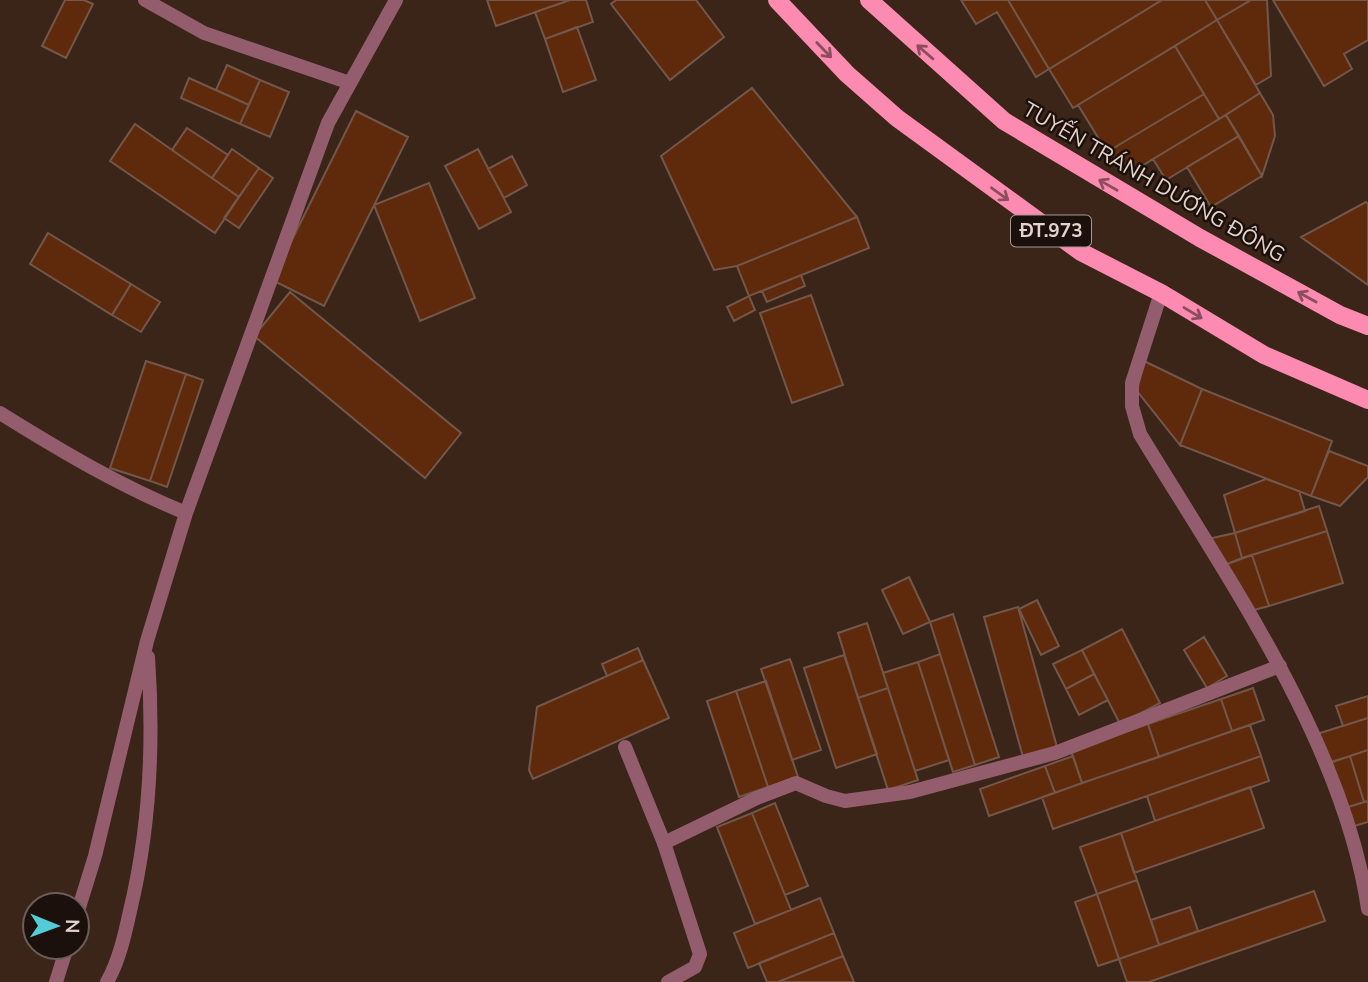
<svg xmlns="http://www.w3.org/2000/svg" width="1368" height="982" font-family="'Nunito Sans',sans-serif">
<rect width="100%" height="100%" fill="#3b2418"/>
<path fill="#5f2a0c" stroke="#73574a" stroke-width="2" d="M 65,0 L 84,0 L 93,4 L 66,58 L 42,46 Z
M 487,0 L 570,0 L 496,26 Z
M 570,0 L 586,0 L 593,22 L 545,39 L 535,12 Z
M 616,0 L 696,0 L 724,37 L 670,80 L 611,4 Z
M 961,0 L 1008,0 L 1049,69 L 1036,77 L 997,12 L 976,24 Z
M 1008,0 L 1162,0 L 1049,69 Z
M 1162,0 L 1205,0 L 1217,20 L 1073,108 L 1049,69 Z
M 1205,0 L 1251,0 L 1217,20 Z
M 1251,0 L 1267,0 L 1271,76 L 1256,85 L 1217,20 Z
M 1273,0 L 1368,0 L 1368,40 L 1344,54 L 1352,69 L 1324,86 Z
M 1217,20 L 1260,93 L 1219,119 L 1175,46 Z
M 577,27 L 596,80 L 563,92 L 545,39 Z
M 1175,46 L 1204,94 L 1107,152 L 1078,105 Z
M 227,65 L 260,80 L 249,105 L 216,90 Z
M 189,78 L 249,105 L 240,124 L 181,98 Z
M 260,80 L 289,92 L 270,137 L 240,124 Z
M 752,88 L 857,217 L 737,266 L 714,270 L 661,156 Z
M 1260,93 L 1273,115 L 1275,136 L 1262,176 L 1226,115 Z
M 1204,94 L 1219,119 L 1135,170 L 1107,152 Z
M 356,111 L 408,137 L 324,306 L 272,280 Z
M 1226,115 L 1239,136 L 1166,180 L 1153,159 Z
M 135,124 L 239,197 L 215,233 L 110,161 Z
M 187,128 L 228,155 L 212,178 L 172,150 Z
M 1239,136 L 1262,176 L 1211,207 L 1187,167 Z
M 232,149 L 259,168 L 239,197 L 212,178 Z
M 478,149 L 511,212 L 479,229 L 445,166 Z
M 512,156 L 527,185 L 504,198 L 488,169 Z
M 259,168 L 273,178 L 239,228 L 224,218 Z
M 429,183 L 475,298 L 420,321 L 374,205 Z
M 1366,202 L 1368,204 L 1368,285 L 1301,237 Z
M 857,217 L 869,248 L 749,296 L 737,266 Z
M 48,233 L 131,284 L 112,315 L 30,264 Z
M 801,275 L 805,286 L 767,302 L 762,291 Z
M 131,284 L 160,302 L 141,332 L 112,315 Z
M 290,292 L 461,433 L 425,478 L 254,336 Z
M 811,295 L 843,385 L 792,403 L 760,313 Z
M 749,296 L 755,310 L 734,321 L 727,307 Z
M 146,361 L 186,374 L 150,481 L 110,468 Z
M 1144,361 L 1202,389 L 1180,445 L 1137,391 Z
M 186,374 L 203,380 L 167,487 L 150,481 Z
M 1202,389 L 1332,441 L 1311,496 L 1180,445 Z
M 1329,451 L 1368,466 L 1368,477 L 1340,506 L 1311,496 Z
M 1266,479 L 1299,491 L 1305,511 L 1235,533 L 1224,495 Z
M 1319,506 L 1327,531 L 1242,558 L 1235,533 Z
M 1327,531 L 1343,583 L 1269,606 L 1252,555 Z
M 1235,533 L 1242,558 L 1222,566 L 1208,539 Z
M 1252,555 L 1269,606 L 1250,611 L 1222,566 Z
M 909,577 L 930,622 L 903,634 L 882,590 Z
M 1037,600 L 1059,646 L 1041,655 L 1019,609 Z
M 1018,607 L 1057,747 L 1023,757 L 984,617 Z
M 953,614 L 999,757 L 975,765 L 930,622 Z
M 867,623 L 888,688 L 858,698 L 838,633 Z
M 1122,629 L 1160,703 L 1120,724 L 1082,650 Z
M 1204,637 L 1227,676 L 1207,688 L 1184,650 Z
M 638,648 L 643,660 L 607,676 L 602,664 Z
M 1082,650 L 1094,674 L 1066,689 L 1053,664 Z
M 940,654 L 975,765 L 953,772 L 918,662 Z
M 844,655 L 877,754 L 836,768 L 804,668 Z
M 790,659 L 821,750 L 792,760 L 761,669 Z
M 643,660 L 669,718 L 533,779 L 529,770 L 537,707 Z
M 918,662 L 949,760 L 915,771 L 883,673 Z
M 1094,674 L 1108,700 L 1079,715 L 1066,689 Z
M 766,681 L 798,777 L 768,787 L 736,691 Z
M 888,688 L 918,780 L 888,790 L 858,698 Z
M 1253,688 L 1264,720 L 1232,731 L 1221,699 Z
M 736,691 L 768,787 L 739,797 L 707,701 Z
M 1368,696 L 1368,718 L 1343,726 L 1336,706 Z
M 1221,699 L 1232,731 L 1159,757 L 1148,724 Z
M 1368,718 L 1368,750 L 1327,764 L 1317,734 Z
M 1148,724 L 1159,757 L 1082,783 L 1071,751 Z
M 1250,725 L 1261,756 L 1053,829 L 1042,797 Z
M 1368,750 L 1368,801 L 1364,802 L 1350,756 Z
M 1073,756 L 1082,783 L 1055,793 L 1045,766 Z
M 1261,756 L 1269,781 L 1155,821 L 1147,796 Z
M 1350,756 L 1364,802 L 1345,808 L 1331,762 Z
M 1045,766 L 1055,793 L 989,816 L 980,789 Z
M 1250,787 L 1264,828 L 1134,873 L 1121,833 Z
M 1368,801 L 1368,822 L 1351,827 L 1345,808 Z
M 775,803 L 808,886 L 785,895 L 752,813 Z
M 752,813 L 791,910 L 755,924 L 717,827 Z
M 1121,833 L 1137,880 L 1097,894 L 1080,847 Z
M 1137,880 L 1159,945 L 1119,959 L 1097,894 Z
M 1314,891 L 1325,921 L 1149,982 L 1127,982 L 1119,959 Z
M 1097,894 L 1119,959 L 1098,966 L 1075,902 Z
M 820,898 L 834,933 L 748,968 L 734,933 Z
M 1190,907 L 1198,931 L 1159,945 L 1151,920 Z
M 834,933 L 843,956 L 778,982 L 767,982 L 759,963 Z
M 843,956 L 854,982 L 778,982 Z"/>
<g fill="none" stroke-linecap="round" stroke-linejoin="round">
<path stroke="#945d6e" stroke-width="14" d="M 625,747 L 664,843"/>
<path stroke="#945d6e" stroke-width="14" d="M 145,0 L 204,33 L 350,83
M 1161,293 L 1132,383 L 1132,406 L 1140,434 C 1226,576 1344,743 1368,909
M 0,413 C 61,451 120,486 186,513
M 77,914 L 95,856 L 147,641 L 186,513 L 328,123 L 396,0
M 56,982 L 67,947
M 107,982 C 119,961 125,934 130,911 C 150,828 154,742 148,657
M 668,982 L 695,967 L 700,954 L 664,843 L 757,798 L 796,783 L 826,796 L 845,801 L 910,792 L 1055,753 L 1280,666"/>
<path stroke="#fd8bb1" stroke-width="18" d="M 777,0 L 847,74 L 897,118 L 1081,252 L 1161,293 L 1264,355 L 1368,400
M 869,0 L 1004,121 L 1200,238 L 1340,315 L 1368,326"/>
</g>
<defs><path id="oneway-shaft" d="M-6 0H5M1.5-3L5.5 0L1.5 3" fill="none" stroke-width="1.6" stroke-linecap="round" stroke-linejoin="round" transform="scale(1.75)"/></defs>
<g stroke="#8c4e5e">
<use href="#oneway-shaft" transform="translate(824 50) rotate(46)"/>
<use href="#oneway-shaft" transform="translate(925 52) rotate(-139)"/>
<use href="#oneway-shaft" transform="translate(1108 185) rotate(-150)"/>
<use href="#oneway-shaft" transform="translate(1000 194) rotate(36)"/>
<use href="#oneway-shaft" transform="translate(1307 297) rotate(-151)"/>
<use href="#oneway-shaft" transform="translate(1193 313) rotate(31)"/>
</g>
<g text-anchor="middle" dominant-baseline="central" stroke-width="5" stroke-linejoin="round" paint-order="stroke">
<rect fill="#1b100b" stroke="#a79891" stroke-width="2" x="1011" y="215.5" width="80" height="31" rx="5"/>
<g font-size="19" font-weight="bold" fill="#e3d3cb">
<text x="1051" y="231">ĐT.973</text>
</g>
<g font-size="21" fill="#e3d3cb" stroke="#1b100b">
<text transform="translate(1154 182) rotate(30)">TUYẾN TRÁNH DƯƠNG ĐÔNG</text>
</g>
</g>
<g transform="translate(56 926) rotate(91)"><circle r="33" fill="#1b100b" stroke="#6b5e58" stroke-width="2"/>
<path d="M0-5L12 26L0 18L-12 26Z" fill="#52ccd6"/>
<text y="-10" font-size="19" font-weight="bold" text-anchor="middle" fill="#e3d3cb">N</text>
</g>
</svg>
